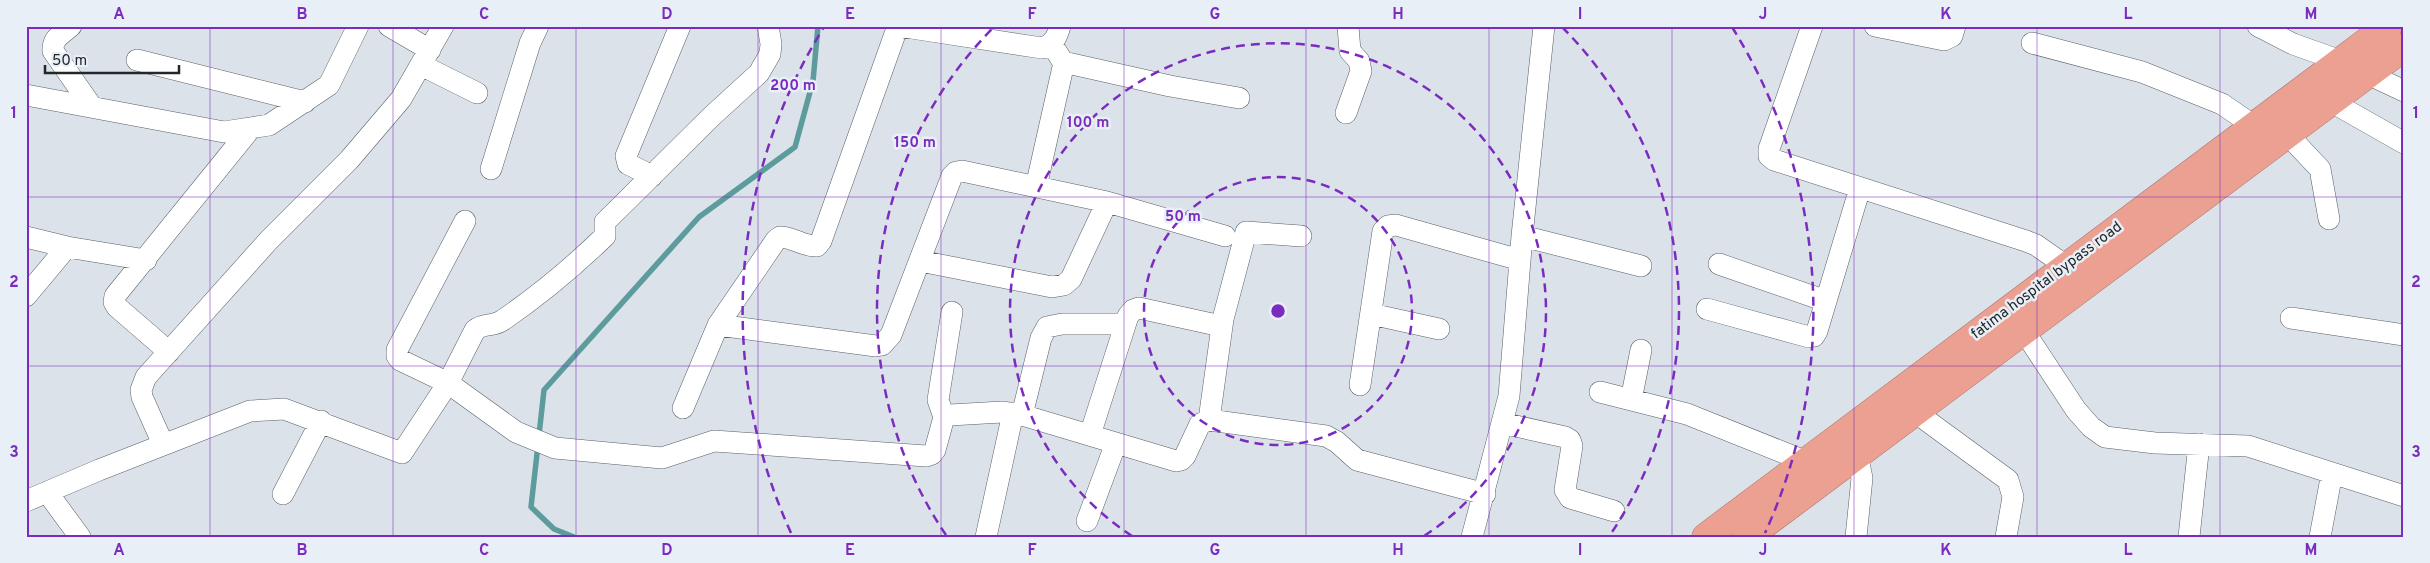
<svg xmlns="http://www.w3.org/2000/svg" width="2430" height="563" font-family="Overpass,sans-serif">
<rect width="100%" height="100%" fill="#dbe2ea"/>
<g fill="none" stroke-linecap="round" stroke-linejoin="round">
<path stroke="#5d9c9c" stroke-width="5.5" d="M 539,435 L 544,390 L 699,217 L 795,147 L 813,81 L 818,26
M 538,445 L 531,507 L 554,529 L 574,537"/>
<g stroke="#5a6068" stroke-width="22">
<path id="minor" d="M 71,26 C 62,34 52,38 53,51 L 92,107
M 389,26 L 430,50
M 1812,26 L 1769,149 L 1769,156 L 1774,160 L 2026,241 L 2036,245 L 2066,266
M 1875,26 L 1944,40 L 1952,36 L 1955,26
M 2258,26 L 2293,44 L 2341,61
M 2032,43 L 2142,72 L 2222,104 L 2254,126
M 137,60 L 305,102
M 1063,62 L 1170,86 L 1239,98
M 421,65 L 477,93
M 2368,74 L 2404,91
M 26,95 L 224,132 L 269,125 L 329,85 L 358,26
M 2330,101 L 2404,143
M 1346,113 L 1361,71 L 1359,61 L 1350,51 L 1348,26
M 2288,135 L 2320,169 L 2329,219
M 491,169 L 530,43 L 538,26
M 652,176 L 628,164 L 626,156 L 680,26
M 1036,187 L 1063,67 L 1063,62 L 1056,51
M 465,221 L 397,350 L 397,356 L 400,360 L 448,383 L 475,330 C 483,323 494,327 503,320 C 541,294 572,268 605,236 L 605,222 L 712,116 L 759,73 L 770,54 L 771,44 L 768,26
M 1522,236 L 1641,266
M 26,237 L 67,247
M 920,261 L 1052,287 L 1064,285 L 1071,279 L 1107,202
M 1719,264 L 1826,301
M 26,296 L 67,247 L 146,260
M 1707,309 L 1809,337 L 1814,336 L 1817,331 L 1860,188
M 1371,314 L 1439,329
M 2291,318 L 2404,335
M 2014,319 L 2024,331 L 2076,410 L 2091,427 L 2105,437 L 2155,443 L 2248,446 L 2404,496
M 718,325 L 876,346 L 882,345 L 891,335 L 952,176 L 956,172 L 962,171 L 1107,202 L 1225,236
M 169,352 L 117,307 L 114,302 L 115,296 L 251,128
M 1360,385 L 1383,231 L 1388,226 L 1396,225 L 1520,260
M 1600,392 L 1687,414 L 1807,462
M 1631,400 L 1641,350
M 683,408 L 718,325 L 776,240 L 780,237 C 793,237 804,247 817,246 L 821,241 L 895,34 L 899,29 L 905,27 L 1042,48 C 1054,44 1057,37 1060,26
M 1915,412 L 2008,480 L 2013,497 L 2006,537
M 1022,415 L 1041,338 L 1047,327 L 1062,324 L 1125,324
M 944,417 L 938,400 L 952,312
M 1209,420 L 1223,319
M 1502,423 L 1565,437 L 1570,440 L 1572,446 L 1565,490 L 1570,498 L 1614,511
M 1090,435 L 1128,316 L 1133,310 L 1139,308 L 1212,324 L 1220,324 L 1223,319 L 1246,232 L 1301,236
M 163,444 L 142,397 L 141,390 L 146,377 L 269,240 L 349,160 L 401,99 L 443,26
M 47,492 L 80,537
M 283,494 L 321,421
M 26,501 L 99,470 L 250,411 L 284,409 L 402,453 L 448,383 L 516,432 L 555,448 L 662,458 L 714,441 L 926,456 L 932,454 L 935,450 L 944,417 L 950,415 L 1002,412 L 1022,415 L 1176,461 L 1181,460 L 1185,456 L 1200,424 L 1209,420 L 1326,436 L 1337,442 L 1357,460 L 1485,494
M 1087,521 L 1116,443
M 986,537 L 1013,413
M 1472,537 L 1509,396 L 1522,236 L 1544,26
M 1856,537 L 1862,478 L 1857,454
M 2189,537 L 2199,444
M 2320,537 L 2332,473"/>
</g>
<g stroke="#a6756d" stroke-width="29">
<path id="highway" d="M 1706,537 L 2388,26
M 1747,537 L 2404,47"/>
</g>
<use href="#minor" stroke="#fff" stroke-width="21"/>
<use href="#highway" stroke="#eca091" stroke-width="28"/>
</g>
<path fill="none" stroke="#7b2cbf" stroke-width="1" stroke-opacity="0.55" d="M 210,26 L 210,537M 393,26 L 393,537M 576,26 L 576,537M 758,26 L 758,537M 941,26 L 941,537M 1124,26 L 1124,537M 1306,26 L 1306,537M 1489,26 L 1489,537M 1672,26 L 1672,537M 1854,26 L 1854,537M 2037,26 L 2037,537M 2220,26 L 2220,537M 26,197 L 2404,197M 26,366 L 2404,366"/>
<g fill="none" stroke="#7b2cbf" stroke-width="2.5" stroke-dasharray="9 6">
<circle cx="1278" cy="311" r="134"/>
<path d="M1132 536A268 268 0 1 1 1424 536"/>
<path d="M946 535A401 401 0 0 1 994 27M1562 27A401 401 0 0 1 1610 535"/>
<path d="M791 533A535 535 0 0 1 824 27M1732 27A535 535 0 0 1 1765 533"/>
</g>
<g text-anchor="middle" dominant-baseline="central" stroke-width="5" stroke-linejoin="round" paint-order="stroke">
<g font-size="15" fill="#242629" stroke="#e8eff7">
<text transform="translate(2047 281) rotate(-37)">fatima hospital bypass road</text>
</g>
</g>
<circle cx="1278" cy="311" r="8" fill="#7b2cbf" stroke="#e8eff7" stroke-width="2.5"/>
<g font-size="15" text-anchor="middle" font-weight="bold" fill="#7b2cbf" stroke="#e8eff7" stroke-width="5" stroke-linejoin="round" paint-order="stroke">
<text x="793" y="90">200 m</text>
<text x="1088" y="127">100 m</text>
<text x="915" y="147">150 m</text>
<text x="1183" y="221">50 m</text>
</g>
<rect width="2430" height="563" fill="none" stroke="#e8eff7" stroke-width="55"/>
<path d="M45 65v8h134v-8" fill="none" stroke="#242629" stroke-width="2.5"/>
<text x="52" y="65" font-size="15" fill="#242629" stroke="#e8eff7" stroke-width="4" paint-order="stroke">50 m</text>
<rect x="28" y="28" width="2374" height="508" fill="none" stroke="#7b2cbf" stroke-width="2"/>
<g font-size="16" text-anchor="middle" font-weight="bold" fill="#7b2cbf">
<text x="119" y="19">A</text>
<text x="302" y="19">B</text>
<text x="484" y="19">C</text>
<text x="667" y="19">D</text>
<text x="850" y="19">E</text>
<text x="1032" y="19">F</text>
<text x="1215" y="19">G</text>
<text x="1398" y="19">H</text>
<text x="1580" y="19">I</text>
<text x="1763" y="19">J</text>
<text x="1946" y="19">K</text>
<text x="2128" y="19">L</text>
<text x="2311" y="19">M</text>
<text x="14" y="118">1</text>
<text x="2416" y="118">1</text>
<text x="14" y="287">2</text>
<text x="2416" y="287">2</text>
<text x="14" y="457">3</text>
<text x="2416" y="457">3</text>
<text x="119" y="555">A</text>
<text x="302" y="555">B</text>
<text x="484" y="555">C</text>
<text x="667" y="555">D</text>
<text x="850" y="555">E</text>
<text x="1032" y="555">F</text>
<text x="1215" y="555">G</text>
<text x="1398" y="555">H</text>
<text x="1580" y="555">I</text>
<text x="1763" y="555">J</text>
<text x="1946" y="555">K</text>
<text x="2128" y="555">L</text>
<text x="2311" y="555">M</text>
</g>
</svg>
